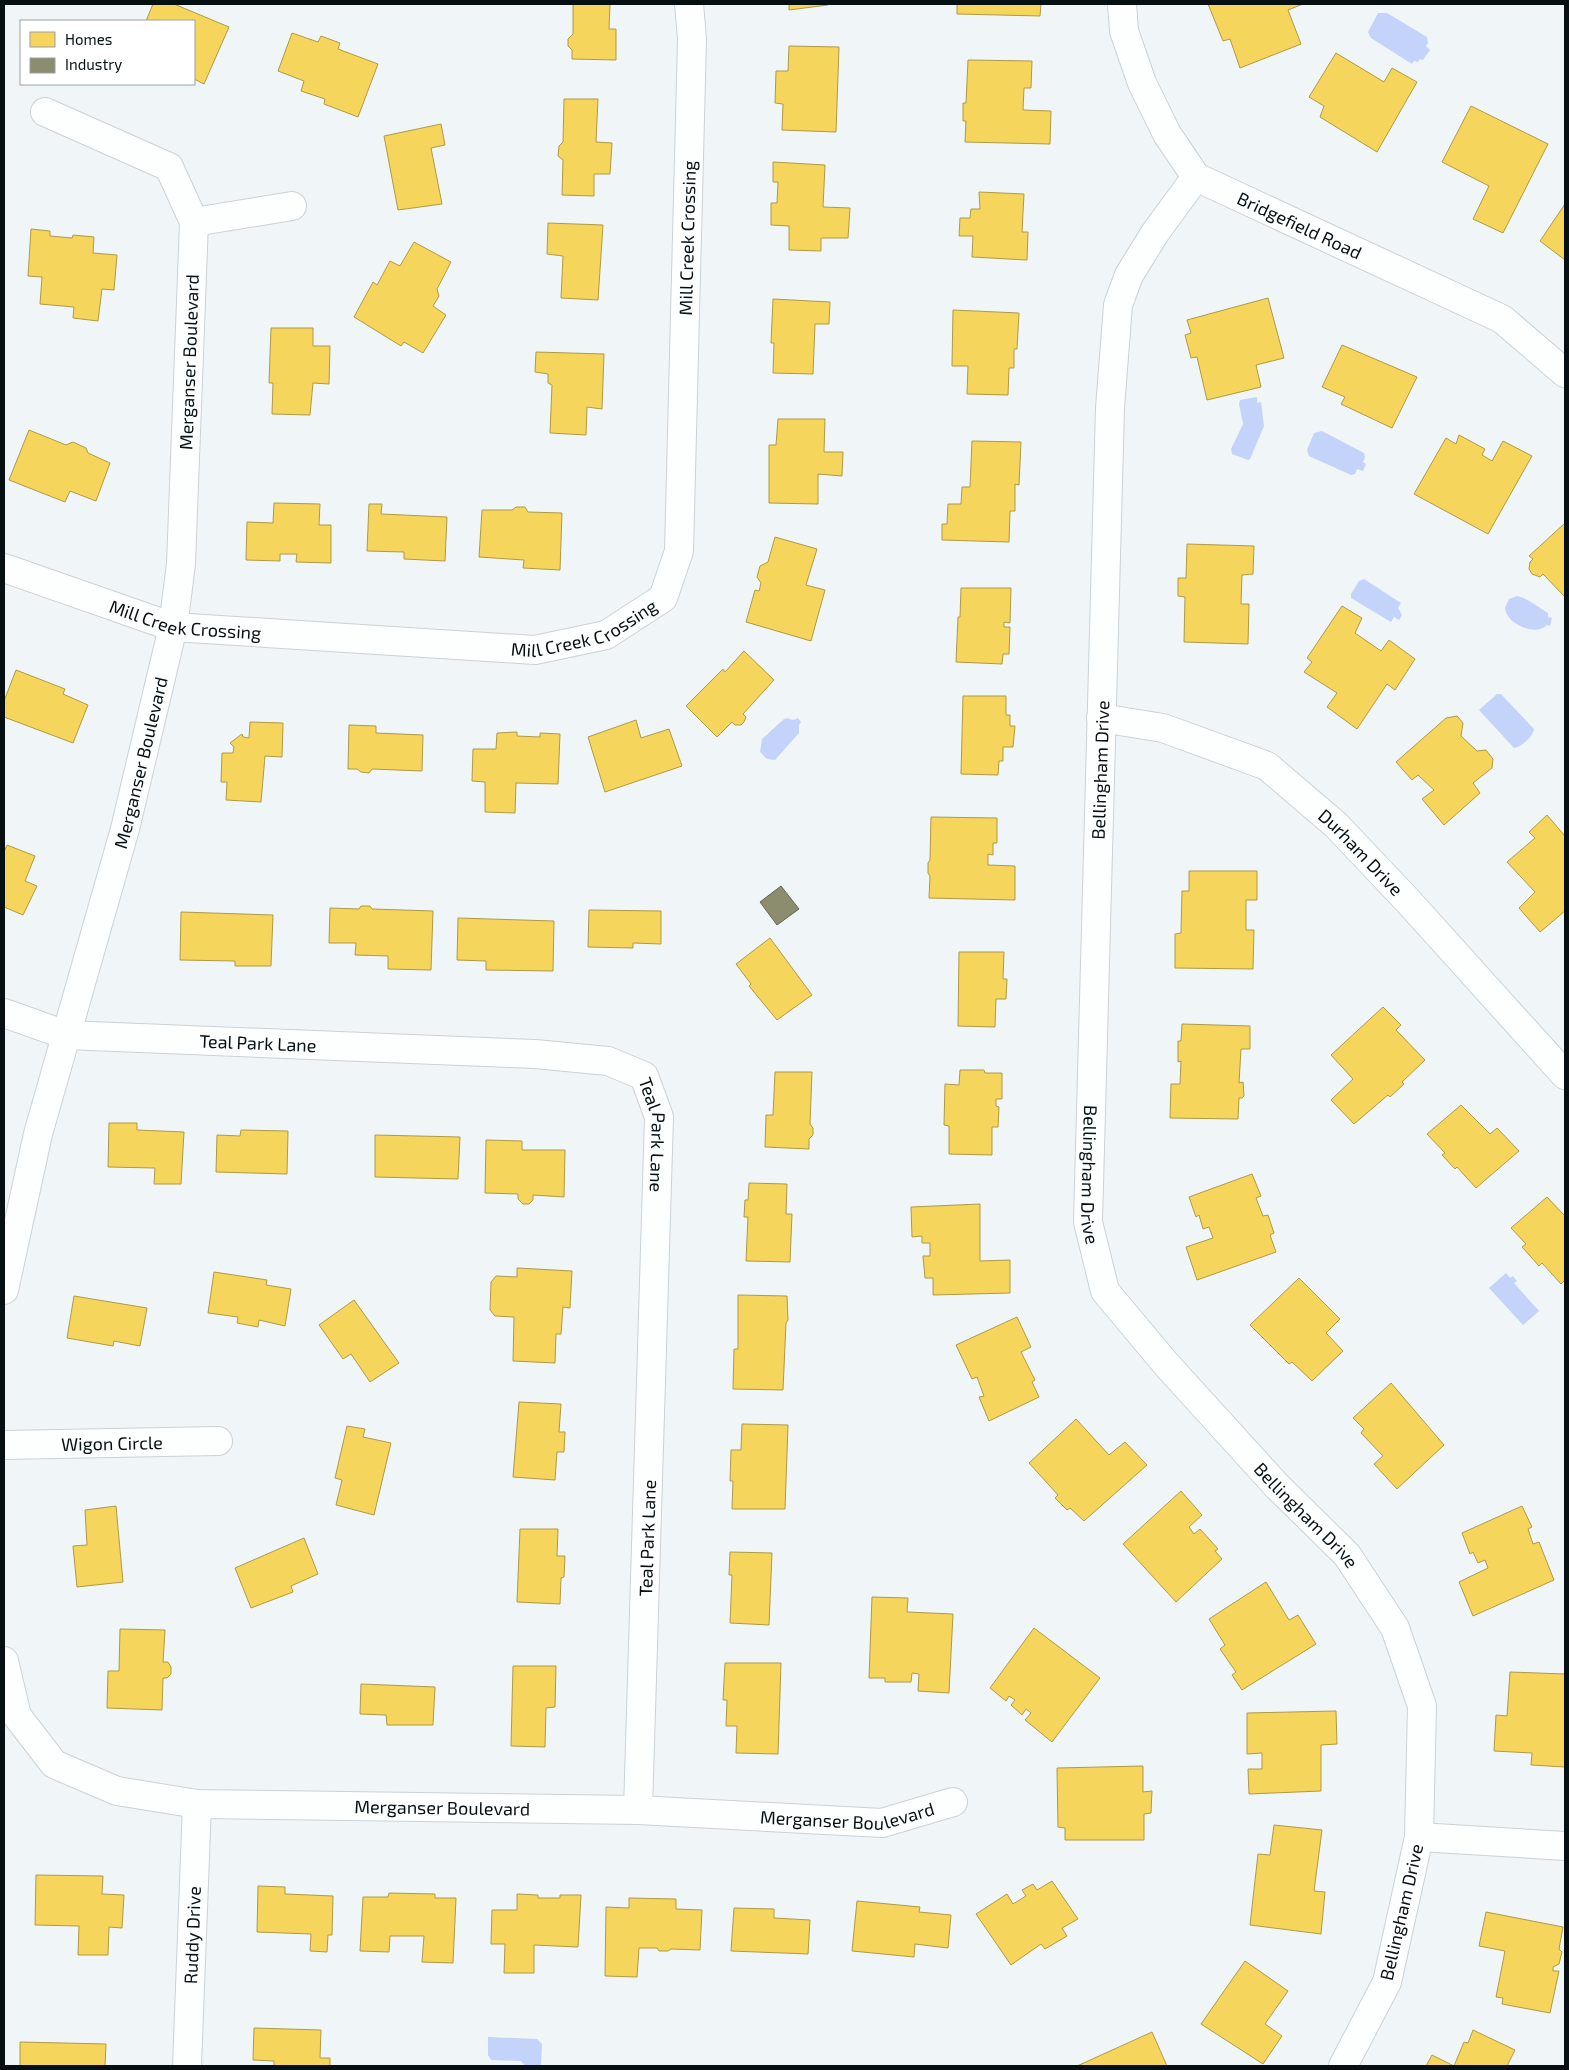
<svg xmlns="http://www.w3.org/2000/svg" width="1569" height="2070" font-family="'Exo 2',sans-serif">
<rect width="100%" height="100%" fill="#f0f6f8"/>
<path fill="#c4d3f9" d="M 1378,13 L 1387,13 L 1427,37 L 1428,43 L 1426,46 L 1430,50 L 1423,60 L 1420,59 L 1418,62 L 1414,61 L 1412,64 L 1371,38 L 1368,32 Z
M 1257,397 L 1257,403 L 1261,402 L 1264,426 L 1250,459 L 1248,460 L 1232,454 L 1231,449 L 1243,424 L 1239,404 L 1240,400 Z
M 1322,431 L 1364,453 L 1365,457 L 1363,462 L 1366,464 L 1363,471 L 1357,469 L 1355,474 L 1351,475 L 1309,456 L 1307,450 L 1314,433 Z
M 1364,579 L 1401,603 L 1398,608 L 1402,615 L 1399,620 L 1394,617 L 1391,622 L 1351,598 L 1351,594 L 1359,581 Z
M 1517,596 C 1528,598 1538,607 1548,613 L 1548,617 L 1552,618 L 1550,626 L 1547,625 C 1536,637 1506,624 1505,608 L 1509,599 Z
M 1497,694 L 1501,694 L 1534,729 C 1533,737 1521,747 1514,748 L 1479,710 Z
M 787,718 L 793,720 L 798,718 L 801,722 L 799,725 L 799,733 L 775,760 L 767,759 L 760,752 L 762,739 L 784,719 Z
M 1506,1273 L 1510,1278 L 1513,1276 L 1517,1281 L 1514,1283 L 1539,1311 L 1523,1325 L 1489,1288 Z
M 488,2037 L 537,2039 L 542,2044 L 541,2066 L 525,2066 L 521,2061 L 491,2060 L 488,2055 Z"/>
<path fill="#f6d55c" stroke="#ae9a46" d="M 153,4 L 174,4 L 229,27 L 204,84 L 194,79 L 194,21 L 146,21 Z
M 573,4 L 610,4 L 609,29 L 616,29 L 616,60 L 572,59 L 572,50 L 568,46 L 568,39 L 573,34 Z
M 789,4 L 828,4 L 828,5 L 789,10 Z
M 957,4 L 1041,4 L 1040,16 L 957,14 Z
M 1208,4 L 1303,4 L 1288,10 L 1301,44 L 1240,68 L 1230,39 L 1223,41 Z
M 292,33 L 318,42 L 321,36 L 340,43 L 338,49 L 378,64 L 358,117 L 324,104 L 325,99 L 301,91 L 304,81 L 278,71 Z
M 789,46 L 839,47 L 836,132 L 782,130 L 783,104 L 775,103 L 776,71 L 788,71 Z
M 1336,53 L 1384,82 L 1392,68 L 1417,82 L 1377,152 L 1320,117 L 1324,106 L 1309,97 Z
M 968,60 L 1032,61 L 1031,88 L 1024,88 L 1023,110 L 1051,111 L 1050,144 L 965,142 L 966,121 L 963,121 L 963,103 L 966,103 Z
M 564,99 L 598,99 L 596,142 L 612,143 L 610,174 L 594,174 L 594,196 L 562,195 L 563,160 L 558,156 L 559,146 L 563,142 Z
M 1471,106 L 1548,144 L 1503,233 L 1473,219 L 1489,186 L 1442,162 Z
M 441,124 L 445,145 L 431,148 L 442,204 L 398,210 L 384,136 Z
M 773,162 L 825,165 L 823,207 L 850,208 L 848,238 L 821,238 L 821,251 L 789,250 L 789,226 L 771,225 L 771,203 L 777,203 L 778,182 L 773,182 Z
M 979,192 L 1024,194 L 1022,232 L 1028,232 L 1027,260 L 972,257 L 973,236 L 959,236 L 960,218 L 970,218 L 971,209 L 980,209 Z
M 1565,204 L 1565,260 L 1540,241 Z
M 548,223 L 603,225 L 598,300 L 561,298 L 563,256 L 547,254 Z
M 31,229 L 50,231 L 50,236 L 72,238 L 73,235 L 94,237 L 93,253 L 117,255 L 114,290 L 102,289 L 98,321 L 73,318 L 74,307 L 40,304 L 42,277 L 28,276 Z
M 414,242 L 451,262 L 437,289 L 439,296 L 433,306 L 446,315 L 423,353 L 404,342 L 401,346 L 354,317 L 373,282 L 377,285 L 390,261 L 400,266 Z
M 1268,298 L 1284,358 L 1256,365 L 1261,387 L 1207,400 L 1197,357 L 1191,358 L 1185,335 L 1191,333 L 1187,320 Z
M 773,299 L 830,302 L 829,324 L 815,324 L 813,374 L 773,373 L 774,343 L 771,343 Z
M 953,310 L 1019,313 L 1017,349 L 1014,349 L 1014,368 L 1009,368 L 1008,395 L 967,394 L 968,366 L 952,366 Z
M 271,328 L 313,328 L 313,346 L 330,346 L 329,384 L 313,383 L 310,415 L 272,414 L 273,383 L 269,383 Z
M 1342,345 L 1417,377 L 1392,428 L 1341,404 L 1345,397 L 1322,387 Z
M 536,352 L 604,354 L 602,409 L 587,407 L 586,435 L 550,433 L 552,385 L 548,383 L 548,374 L 535,372 Z
M 778,419 L 825,419 L 824,452 L 843,452 L 842,476 L 818,474 L 818,504 L 769,503 L 769,445 L 776,445 Z
M 29,430 L 66,445 L 73,442 L 86,448 L 88,453 L 110,463 L 96,501 L 70,491 L 65,502 L 9,480 Z
M 1459,435 L 1485,449 L 1482,455 L 1492,461 L 1503,441 L 1532,456 L 1488,534 L 1414,494 L 1446,438 L 1456,444 Z
M 972,441 L 1021,442 L 1019,485 L 1015,484 L 1015,511 L 1010,511 L 1009,542 L 942,540 L 942,524 L 947,524 L 948,504 L 961,504 L 962,487 L 970,487 Z
M 274,503 L 320,504 L 319,525 L 331,525 L 331,563 L 296,562 L 297,554 L 280,554 L 280,561 L 246,560 L 247,522 L 273,523 Z
M 369,504 L 382,504 L 381,514 L 447,517 L 445,561 L 404,559 L 404,552 L 367,551 Z
M 516,507 L 525,507 L 528,512 L 562,513 L 560,570 L 523,568 L 524,560 L 479,557 L 482,510 L 512,510 Z
M 1565,523 L 1565,597 L 1543,574 L 1540,577 L 1532,574 L 1529,569 L 1530,562 L 1533,559 L 1529,556 Z
M 775,537 L 817,549 L 806,585 L 825,590 L 811,641 L 746,622 L 755,590 L 759,591 L 761,583 L 757,577 L 760,566 L 768,562 Z
M 1187,544 L 1254,546 L 1253,574 L 1242,575 L 1241,604 L 1249,604 L 1248,644 L 1184,642 L 1185,597 L 1178,596 L 1178,578 L 1186,578 Z
M 961,588 L 1011,588 L 1010,623 L 1004,622 L 1004,627 L 1010,627 L 1009,654 L 1003,654 L 1002,664 L 956,662 L 958,617 L 960,617 Z
M 1342,606 L 1362,618 L 1355,633 L 1381,651 L 1389,640 L 1415,659 L 1395,690 L 1387,684 L 1357,729 L 1327,707 L 1337,693 L 1304,672 L 1312,662 L 1307,658 Z
M 744,651 L 774,680 L 743,714 L 746,717 L 744,722 L 741,725 L 735,725 L 732,722 L 717,737 L 686,706 L 723,669 L 725,672 Z
M 16,670 L 65,689 L 63,694 L 88,705 L 73,743 L 4,717 L 4,701 Z
M 963,696 L 1006,696 L 1006,715 L 1010,715 L 1010,726 L 1015,726 L 1013,747 L 1003,747 L 1003,761 L 999,761 L 998,775 L 961,774 Z
M 1457,716 L 1463,723 L 1461,736 L 1477,751 L 1486,750 L 1493,759 L 1492,768 L 1473,783 L 1480,793 L 1444,825 L 1422,799 L 1434,790 L 1418,775 L 1412,780 L 1396,762 L 1446,718 Z
M 636,720 L 641,738 L 669,729 L 682,766 L 605,792 L 588,737 Z
M 250,722 L 283,723 L 282,757 L 265,756 L 261,802 L 226,800 L 227,782 L 221,782 L 222,753 L 233,753 L 234,747 L 230,743 L 242,734 L 243,737 L 249,738 Z
M 349,725 L 376,726 L 376,733 L 423,735 L 422,771 L 372,769 L 369,773 L 361,772 L 357,769 L 348,769 Z
M 517,732 L 517,736 L 540,737 L 540,733 L 560,734 L 558,784 L 516,783 L 515,813 L 485,812 L 485,782 L 472,781 L 473,749 L 496,749 L 497,733 Z
M 1547,815 L 1565,836 L 1565,911 L 1540,932 L 1519,908 L 1535,892 L 1507,862 L 1535,838 L 1529,832 Z
M 931,817 L 997,818 L 997,843 L 993,843 L 993,855 L 988,854 L 988,865 L 1015,866 L 1015,900 L 929,898 L 930,876 L 928,873 L 928,863 L 930,860 Z
M 7,845 L 35,856 L 25,881 L 37,886 L 23,915 L 4,907 L 4,852 Z
M 1189,871 L 1257,871 L 1257,900 L 1246,900 L 1246,930 L 1254,930 L 1253,969 L 1175,968 L 1175,934 L 1181,933 L 1182,891 L 1189,891 Z
M 361,906 L 370,906 L 372,909 L 433,911 L 431,970 L 388,969 L 388,956 L 355,955 L 356,943 L 329,943 L 330,908 L 359,909 Z
M 589,910 L 661,911 L 661,944 L 633,943 L 633,948 L 588,947 Z
M 181,912 L 273,915 L 271,966 L 235,966 L 235,961 L 180,960 Z
M 458,918 L 554,921 L 553,971 L 486,970 L 486,961 L 457,960 Z
M 770,938 L 812,995 L 777,1020 L 749,986 L 751,984 L 736,964 Z
M 959,952 L 1004,952 L 1003,979 L 1007,979 L 1006,999 L 996,999 L 995,1027 L 958,1026 Z
M 1383,1007 L 1401,1025 L 1396,1030 L 1425,1060 L 1402,1082 L 1404,1084 L 1390,1097 L 1388,1095 L 1354,1124 L 1331,1100 L 1353,1079 L 1331,1055 Z
M 1182,1024 L 1250,1026 L 1250,1049 L 1241,1049 L 1239,1083 L 1243,1082 L 1244,1096 L 1242,1098 L 1239,1098 L 1238,1119 L 1170,1118 L 1171,1084 L 1180,1084 L 1181,1061 L 1178,1062 L 1178,1041 L 1181,1041 Z
M 960,1070 L 984,1070 L 985,1073 L 1002,1073 L 1002,1099 L 996,1099 L 996,1106 L 999,1107 L 998,1127 L 992,1127 L 992,1155 L 949,1154 L 949,1126 L 944,1125 L 945,1084 L 959,1085 Z
M 775,1072 L 812,1072 L 810,1124 L 813,1128 L 813,1135 L 809,1139 L 809,1149 L 765,1147 L 766,1115 L 773,1115 Z
M 1461,1105 L 1490,1134 L 1497,1128 L 1519,1151 L 1476,1188 L 1457,1167 L 1455,1169 L 1442,1155 L 1445,1153 L 1427,1134 Z
M 109,1123 L 137,1123 L 137,1130 L 184,1132 L 181,1184 L 154,1184 L 155,1168 L 108,1167 Z
M 241,1130 L 288,1131 L 287,1174 L 216,1172 L 217,1135 L 240,1136 Z
M 375,1135 L 460,1137 L 458,1179 L 375,1177 Z
M 486,1140 L 522,1141 L 522,1150 L 565,1150 L 564,1197 L 533,1195 L 533,1200 L 529,1204 L 523,1204 L 518,1199 L 518,1194 L 485,1193 Z
M 1252,1174 L 1261,1196 L 1256,1198 L 1263,1216 L 1268,1215 L 1274,1233 L 1270,1235 L 1276,1252 L 1197,1280 L 1186,1247 L 1213,1238 L 1209,1227 L 1203,1229 L 1199,1215 L 1196,1217 L 1189,1197 Z
M 749,1183 L 787,1184 L 786,1214 L 792,1214 L 790,1262 L 746,1261 L 748,1217 L 744,1217 L 745,1200 L 748,1200 Z
M 1547,1197 L 1565,1216 L 1565,1280 L 1561,1284 L 1542,1263 L 1539,1266 L 1522,1247 L 1526,1244 L 1511,1228 Z
M 980,1204 L 980,1261 L 1010,1260 L 1010,1293 L 933,1295 L 933,1278 L 925,1278 L 923,1256 L 930,1256 L 930,1243 L 922,1243 L 922,1236 L 912,1237 L 911,1207 Z
M 517,1268 L 572,1271 L 570,1308 L 563,1307 L 561,1334 L 556,1334 L 555,1363 L 513,1361 L 514,1317 L 495,1316 L 490,1310 L 491,1282 L 496,1276 L 517,1277 Z
M 214,1272 L 267,1280 L 266,1285 L 291,1289 L 285,1326 L 259,1320 L 258,1327 L 237,1323 L 238,1317 L 208,1313 Z
M 1299,1278 L 1340,1319 L 1326,1333 L 1343,1351 L 1312,1381 L 1292,1362 L 1289,1364 L 1250,1325 Z
M 738,1295 L 787,1296 L 788,1320 L 786,1323 L 783,1390 L 733,1389 L 734,1349 L 738,1349 Z
M 74,1296 L 147,1308 L 140,1346 L 114,1341 L 113,1346 L 67,1338 Z
M 354,1300 L 399,1363 L 370,1382 L 351,1354 L 343,1359 L 319,1325 Z
M 1017,1317 L 1031,1347 L 1021,1352 L 1035,1380 L 1032,1382 L 1039,1397 L 989,1421 L 979,1397 L 984,1396 L 977,1377 L 972,1379 L 956,1345 Z
M 1391,1383 L 1444,1445 L 1397,1489 L 1374,1464 L 1383,1456 L 1361,1433 L 1364,1429 L 1353,1418 Z
M 519,1402 L 561,1404 L 559,1432 L 565,1432 L 564,1452 L 557,1452 L 555,1480 L 513,1477 Z
M 1076,1419 L 1109,1455 L 1125,1442 L 1147,1465 L 1084,1521 L 1070,1508 L 1067,1510 L 1055,1498 L 1058,1495 L 1029,1463 Z
M 742,1424 L 788,1425 L 785,1509 L 732,1509 L 733,1481 L 730,1481 L 731,1450 L 741,1450 Z
M 347,1426 L 365,1429 L 363,1437 L 391,1443 L 374,1515 L 336,1505 L 342,1480 L 335,1478 Z
M 1181,1491 L 1202,1515 L 1189,1527 L 1194,1534 L 1200,1529 L 1218,1549 L 1215,1551 L 1222,1559 L 1176,1602 L 1123,1544 Z
M 116,1506 L 123,1582 L 77,1587 L 73,1546 L 87,1545 L 85,1510 Z
M 1522,1506 L 1532,1527 L 1528,1529 L 1533,1544 L 1539,1542 L 1554,1580 L 1473,1616 L 1459,1582 L 1488,1568 L 1485,1560 L 1478,1563 L 1473,1552 L 1470,1554 L 1462,1533 Z
M 520,1529 L 558,1529 L 557,1556 L 565,1556 L 564,1577 L 561,1578 L 560,1604 L 517,1602 Z
M 304,1538 L 318,1574 L 291,1586 L 293,1592 L 251,1608 L 235,1568 Z
M 730,1552 L 772,1553 L 769,1625 L 730,1623 L 732,1575 L 729,1575 Z
M 1266,1582 L 1289,1620 L 1298,1615 L 1316,1644 L 1242,1690 L 1232,1675 L 1236,1672 L 1220,1649 L 1225,1645 L 1209,1619 Z
M 872,1597 L 908,1598 L 907,1612 L 953,1614 L 949,1693 L 918,1691 L 919,1674 L 912,1673 L 911,1682 L 885,1682 L 885,1678 L 869,1678 Z
M 1034,1628 L 1100,1678 L 1052,1742 L 1025,1720 L 1031,1713 L 1026,1709 L 1022,1715 L 1011,1705 L 1015,1700 L 1009,1696 L 1006,1701 L 990,1688 Z
M 120,1629 L 165,1630 L 163,1662 L 168,1662 L 171,1667 L 171,1674 L 167,1678 L 163,1678 L 162,1710 L 107,1708 L 108,1671 L 119,1671 Z
M 725,1663 L 781,1663 L 778,1754 L 736,1753 L 737,1726 L 726,1726 L 727,1700 L 723,1700 Z
M 513,1666 L 556,1666 L 555,1707 L 546,1708 L 545,1747 L 511,1746 Z
M 1510,1672 L 1565,1674 L 1565,1767 L 1531,1765 L 1532,1753 L 1494,1751 L 1496,1715 L 1507,1716 Z
M 361,1684 L 435,1687 L 433,1725 L 387,1725 L 386,1715 L 360,1714 Z
M 1336,1711 L 1337,1744 L 1321,1745 L 1321,1791 L 1249,1794 L 1248,1769 L 1262,1769 L 1262,1753 L 1247,1754 L 1247,1713 Z
M 1143,1766 L 1143,1792 L 1152,1791 L 1151,1813 L 1144,1814 L 1144,1840 L 1065,1840 L 1065,1828 L 1058,1827 L 1057,1768 Z
M 1274,1825 L 1322,1830 L 1314,1891 L 1325,1892 L 1321,1934 L 1250,1925 L 1258,1854 L 1270,1855 Z
M 36,1875 L 103,1876 L 102,1894 L 124,1895 L 122,1928 L 109,1927 L 108,1955 L 78,1955 L 79,1926 L 35,1925 Z
M 1052,1881 L 1078,1919 L 1062,1928 L 1067,1936 L 1045,1949 L 1041,1944 L 1011,1965 L 976,1914 L 1007,1894 L 1013,1904 L 1026,1896 L 1022,1890 L 1033,1884 L 1037,1890 Z
M 258,1886 L 285,1887 L 285,1894 L 333,1896 L 332,1935 L 328,1935 L 327,1952 L 310,1951 L 311,1934 L 257,1932 Z
M 389,1893 L 435,1894 L 435,1898 L 456,1898 L 453,1963 L 422,1962 L 424,1936 L 390,1936 L 389,1952 L 360,1951 L 363,1897 L 388,1897 Z
M 517,1894 L 538,1895 L 538,1898 L 560,1898 L 560,1895 L 581,1895 L 578,1947 L 534,1945 L 534,1973 L 504,1973 L 505,1944 L 491,1944 L 492,1910 L 517,1910 Z
M 629,1898 L 676,1899 L 676,1909 L 702,1910 L 700,1950 L 671,1949 L 668,1951 L 659,1951 L 657,1948 L 639,1948 L 637,1977 L 605,1976 L 606,1907 L 629,1908 Z
M 857,1901 L 920,1907 L 919,1912 L 951,1915 L 948,1948 L 915,1944 L 914,1957 L 852,1951 Z
M 734,1908 L 774,1909 L 774,1918 L 810,1920 L 808,1954 L 731,1951 Z
M 1486,1912 L 1563,1927 L 1559,1949 L 1562,1952 L 1559,1964 L 1553,1967 L 1553,1971 L 1559,1971 L 1550,2013 L 1502,2004 L 1503,1998 L 1496,1997 L 1505,1951 L 1479,1946 Z
M 1245,1961 L 1288,1991 L 1265,2024 L 1282,2036 L 1263,2064 L 1201,2024 Z
M 254,2028 L 321,2030 L 320,2058 L 330,2058 L 330,2066 L 274,2066 L 274,2061 L 253,2060 Z
M 1473,2030 L 1515,2050 L 1507,2066 L 1426,2066 L 1432,2055 L 1454,2066 L 1464,2042 L 1468,2043 Z
M 1152,2032 L 1167,2066 L 1077,2066 Z
M 20,2042 L 106,2044 L 105,2066 L 20,2066 Z"/>
<path fill="#8c8c6e" stroke="#646753" d="M 781,886 L 799,909 L 777,925 L 760,902 Z"/>
<g fill="none" stroke-linecap="round" stroke-linejoin="round">
<g stroke="#cad2d6" stroke-width="30">
<g id="minor">
<path id="s1" d="M 1122,4 L 1124,31 L 1142,83 L 1167,134 L 1196,177 L 1502,319 L 1565,373"/>
<path id="s2" d="M 1196,177 L 1155,233 L 1129,275 L 1118,305 L 1110,408 L 1088,1222 L 1105,1291 L 1166,1364 L 1276,1485 L 1347,1555 L 1395,1628 L 1422,1706 L 1419,1837 L 1387,1982 L 1343,2066"/>
<path d="M 194,222 L 292,206"/>
<path id="s3" d="M 4,568 L 173,627 L 535,650 L 606,635 L 663,598 L 679,551 L 692,39 L 689,4"/>
<path id="s4" d="M 1101,718 L 1163,728 L 1267,766 L 1336,825 L 1408,901 L 1565,1075"/>
<path id="s5" d="M 4,1013 L 66,1035 L 535,1054 L 608,1061 L 644,1076 L 659,1117 L 638,1810"/>
<path id="s6" d="M 4,1290 L 38,1134 L 125,829 L 173,627 L 181,564 L 194,222 L 169,167 L 45,112"/>
<path id="s7" d="M 4,1445 L 218,1441"/>
<path id="s8" d="M 4,1661 L 17,1716 L 54,1764 L 117,1791 L 197,1804 L 638,1810 L 882,1823 L 953,1802"/>
<path d="M 1419,1837 L 1565,1846"/>
<path id="s9" d="M 187,2066 L 197,1804"/>
</g>
</g>
<use href="#minor" stroke="#fdfefe" stroke-width="28"/>
</g>
<g text-anchor="middle" dominant-baseline="central" stroke-width="5" stroke-linejoin="round" paint-order="stroke">
<g font-size="18" fill="#061013" stroke="#fff">
<text stroke="none"><textPath href="#s1" startOffset="305">Bridgefield Road</textPath></text>
<text stroke="none"><textPath href="#s3" startOffset="1045">Mill Creek Crossing</textPath></text>
<text stroke="none"><textPath href="#s6" startOffset="950">Merganser Boulevard</textPath></text>
<text stroke="none"><textPath href="#s3" startOffset="190">Mill Creek Crossing</textPath></text>
<text stroke="none"><textPath href="#s3" startOffset="595">Mill Creek Crossing</textPath></text>
<text stroke="none"><textPath href="#s6" startOffset="545">Merganser Boulevard</textPath></text>
<text transform="translate(1100 770) rotate(-88)">Bellingham Drive</text>
<text stroke="none"><textPath href="#s4" startOffset="301">Durham Drive</textPath></text>
<text stroke="none"><textPath href="#s5" startOffset="258">Teal Park Lane</textPath></text>
<text stroke="none"><textPath href="#s5" startOffset="708">Teal Park Lane</textPath></text>
<text stroke="none"><textPath href="#s2" startOffset="1021">Bellingham Drive</textPath></text>
<text stroke="none"><textPath href="#s7" startOffset="108">Wigon Circle</textPath></text>
<text stroke="none"><textPath href="#s2" startOffset="1441">Bellingham Drive</textPath></text>
<text transform="translate(647 1538) rotate(-88)">Teal Park Lane</text>
<text stroke="none"><textPath href="#s8" startOffset="512">Merganser Boulevard</textPath></text>
<text stroke="none"><textPath href="#s8" startOffset="918">Merganser Boulevard</textPath></text>
<text transform="translate(1401 1912) rotate(-77)">Bellingham Drive</text>
<text stroke="none"><textPath href="#s9" startOffset="131">Ruddy Drive</textPath></text>
</g>
</g>
<rect width="1569" height="2070" fill="none" stroke="#061013" stroke-width="10"/>
<rect x="20" y="20" width="175" height="65" fill="#ffffff" stroke="#9b9fa1"/>
<rect x="30" y="32" width="25" height="15" fill="#f6d55c" stroke="#9b9fa1"/>
<text x="65" y="45" font-size="15" fill="#061013">Homes</text>
<rect x="30" y="58" width="25" height="15" fill="#8c8c6e" stroke="#9b9fa1"/>
<text x="65" y="70" font-size="15" fill="#061013">Industry</text>
</svg>
